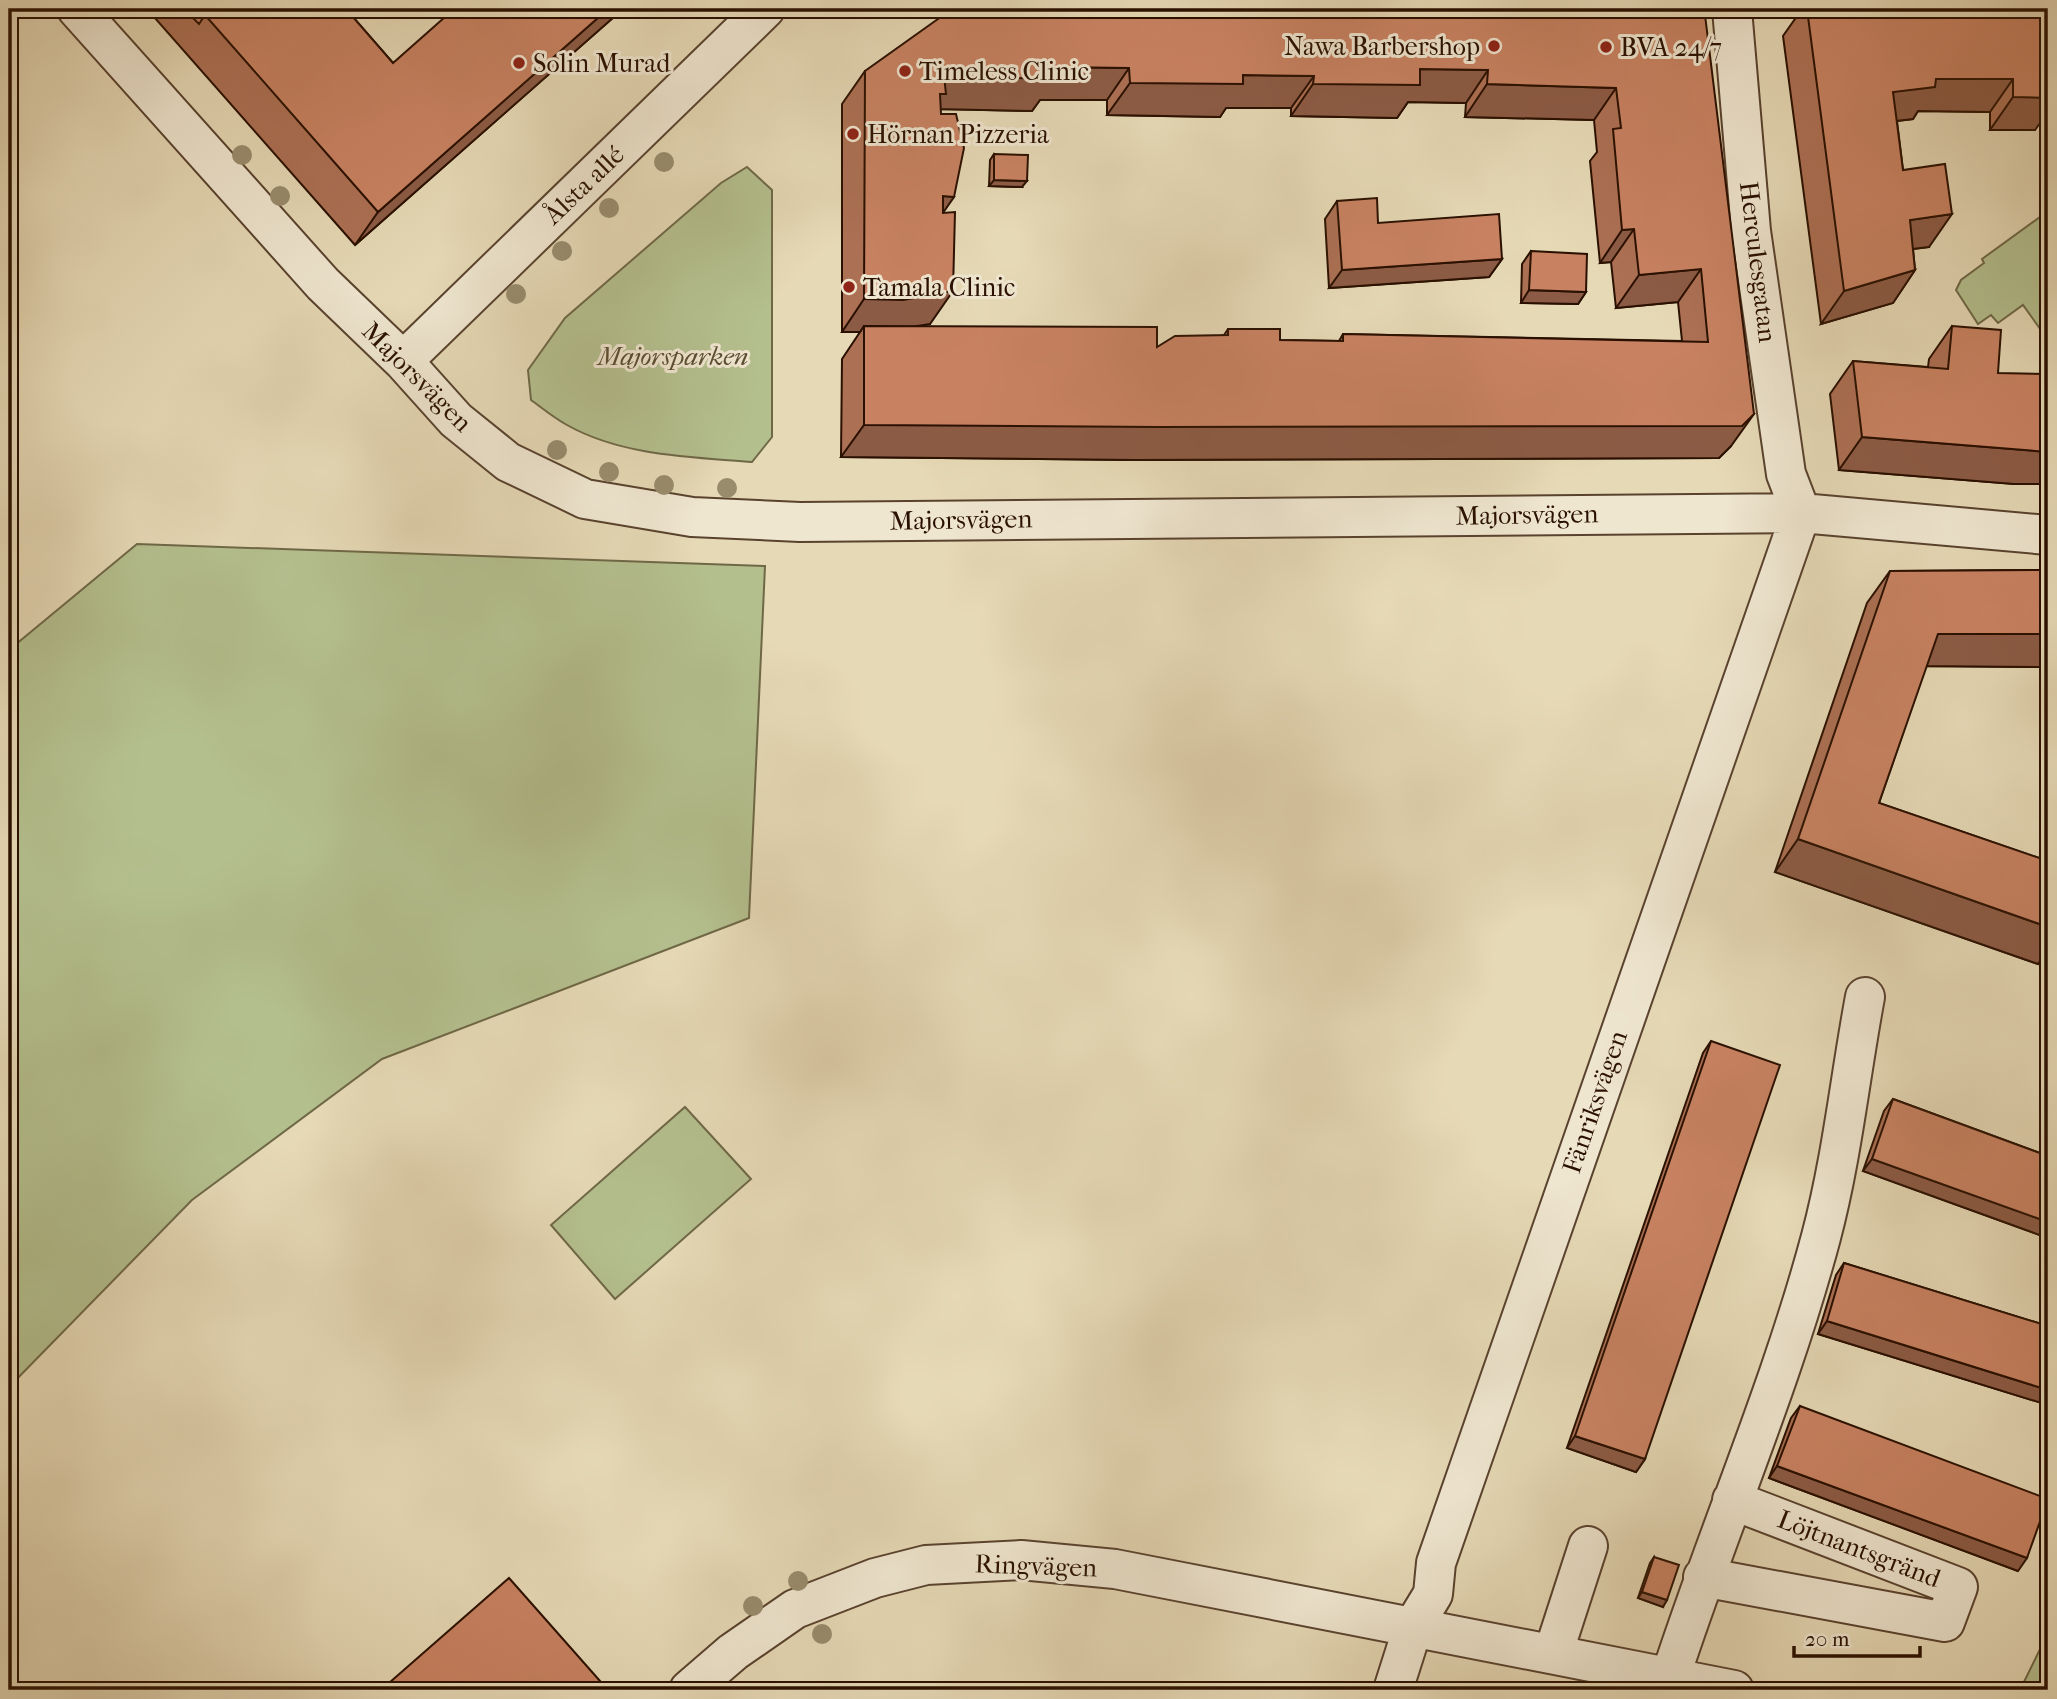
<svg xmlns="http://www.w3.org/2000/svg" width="2057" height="1699" font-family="'IM FELL French Canon',serif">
<rect width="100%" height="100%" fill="#e6d9b6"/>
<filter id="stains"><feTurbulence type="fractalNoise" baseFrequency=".00286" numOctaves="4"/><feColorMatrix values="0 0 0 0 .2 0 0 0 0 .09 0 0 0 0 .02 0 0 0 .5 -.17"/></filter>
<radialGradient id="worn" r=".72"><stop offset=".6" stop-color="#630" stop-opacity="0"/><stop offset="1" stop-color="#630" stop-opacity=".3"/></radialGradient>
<path fill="#b4bf8e" stroke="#6f6847" stroke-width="2" d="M 747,167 L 772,190 L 772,437 L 752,462 C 691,457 622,456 567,425 C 554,418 542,408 531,400 L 528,370 L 565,318 L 721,183 Z
M 2048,202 L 2048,329 L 2043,333 L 2023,305 L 1998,323 L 1991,315 L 1978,324 L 1956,290 L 1961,280 L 1984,263 L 1982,259 L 2044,214 L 2040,208 Z
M 137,544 L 765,566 L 749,918 L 382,1059 L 192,1200 L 9,1387 L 9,650 Z
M 685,1107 L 751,1179 L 615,1299 L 551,1225 Z
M 2048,1633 L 2048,1690 L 2020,1690 Z"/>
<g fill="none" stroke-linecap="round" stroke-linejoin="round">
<g stroke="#59422e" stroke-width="42">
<path id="minor" d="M 77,9 L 323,284 L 403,361 L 456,420 L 508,462 L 585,499 L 692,517 L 800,522 L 1801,513 L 2048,535
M 1732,9 L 1751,231 L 1786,474 L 1801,513
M 403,361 L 765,9
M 1703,1577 L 1945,1622 L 1958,1587 L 1732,1500
M 1553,1654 L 1588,1546
M 1670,1678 C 1718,1530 1781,1387 1821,1237 C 1842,1158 1850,1077 1865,997
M 689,1690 L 733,1652 L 795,1609 L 875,1578 L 926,1565 L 1021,1560 L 1115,1569 L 1734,1690
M 1393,1690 L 1413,1627 L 1433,1594 L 1436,1563 L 1801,513"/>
</g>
<use href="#minor" stroke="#efe6d0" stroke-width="38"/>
</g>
<g fill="#998c6d">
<circle cx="242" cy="155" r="10"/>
<circle cx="664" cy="162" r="10"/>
<circle cx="280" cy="196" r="10"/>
<circle cx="609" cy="208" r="10"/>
<circle cx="562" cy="251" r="10"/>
<circle cx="516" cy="294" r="10"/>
<circle cx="557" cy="450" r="10"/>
<circle cx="609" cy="472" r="10"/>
<circle cx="664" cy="485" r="10"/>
<circle cx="727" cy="488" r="10"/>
<circle cx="798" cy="1581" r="10"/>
<circle cx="753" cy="1606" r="10"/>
<circle cx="822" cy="1634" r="10"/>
</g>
<path fill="#ac7054" stroke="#2a1000" stroke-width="2" fill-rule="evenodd" d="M 147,9 L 346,9 L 393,63 L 623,9 L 355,245 Z
M 1698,9 L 1731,446 L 1719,458 L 1135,460 L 841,457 L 842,359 L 860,332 L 842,332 L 842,104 L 865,71 ZM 1040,100 L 1107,100 L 1107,115 L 1220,117 L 1226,108 L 1291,108 L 1291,116 L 1397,118 L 1408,102 L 1466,103 L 1465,117 L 1594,120 L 1597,152 L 1590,161 L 1600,263 L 1611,262 L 1616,308 L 1678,302 L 1682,341 L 1343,334 L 1339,341 L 1280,340 L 1228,329 L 1224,335 L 1157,347 L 915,326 L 930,324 L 943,213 L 940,109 L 1032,111 Z
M 1802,9 L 2048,9 L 2035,130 L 1990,130 L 1990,112 L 1918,111 L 1913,119 L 1897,121 L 1903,170 L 1929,247 L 1913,249 L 1915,270 L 1893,303 L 1821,324 L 1783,36 Z
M 994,154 L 1022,187 L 989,186 L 990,160 Z
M 1337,201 L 1378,223 L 1502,259 L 1489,277 L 1329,288 L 1325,219 Z
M 1531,251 L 1586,292 L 1578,304 L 1521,303 L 1522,264 Z
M 1952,326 L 1998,373 L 2014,484 L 1839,470 L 1830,394 L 1853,361 L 1928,367 L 1929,359 Z
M 2048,570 L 2048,667 L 1926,666 L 1879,803 L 2048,861 L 2048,949 L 2038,964 L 1775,872 L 1867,603 L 1890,571 Z
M 1711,1041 L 1645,1459 L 1636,1472 L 1567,1448 L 1703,1053 Z
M 1893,1099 L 2048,1156 L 2048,1238 L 1863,1171 L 1884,1111 Z
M 1844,1263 L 2048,1326 L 2048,1405 L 1818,1334 L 1836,1275 Z
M 1800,1406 L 2018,1571 L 1769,1478 L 1791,1418 Z
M 1654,1557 L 1663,1607 L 1638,1598 L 1650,1563 Z"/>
<path fill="#8c5b45" stroke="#2a1000" stroke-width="2" d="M 608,9 L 623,9 L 355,245 L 378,212 Z
M 1055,67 L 1129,68 L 1107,100 L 1040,100 L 1032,111 L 935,109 L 944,76 Z
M 1420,69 L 1488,70 L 1466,103 L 1408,102 L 1397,118 L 1291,116 L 1313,84 Z
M 1243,75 L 1314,76 L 1291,108 L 1226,108 L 1220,117 L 1107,115 L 1130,83 Z
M 1936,79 L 2013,79 L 1990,112 L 1918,111 L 1913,119 L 1870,124 L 1893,92 Z
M 1487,84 L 1616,88 L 1594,120 L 1465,117 Z
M 2048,93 L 2048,112 L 2035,130 L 1990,130 L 2013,97 Z
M 994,180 L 1027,181 L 1022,187 L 989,186 Z
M 943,196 L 954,197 L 931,230 Z
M 1952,214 L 1929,247 L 1887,252 L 1910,220 Z
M 1634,229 L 1611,262 L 1600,263 L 1622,230 Z
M 1502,259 L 1489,277 L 1329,288 L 1342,270 Z
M 1701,269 L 1678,302 L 1616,308 L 1639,275 Z
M 1915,270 L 1893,303 L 1821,324 L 1844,291 Z
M 1529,290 L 1586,292 L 1578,304 L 1521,303 Z
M 953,291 L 930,324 L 880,332 L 864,326 L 860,332 L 842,332 L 864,299 Z
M 1754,414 L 1731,446 L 1719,458 L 1135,460 L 841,457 L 864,425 Z
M 1862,437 L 2048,452 L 2048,484 L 2014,484 L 1839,470 Z
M 1938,634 L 2048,634 L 2048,667 L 1915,666 Z
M 1798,839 L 2048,927 L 2048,949 L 2038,964 L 1775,872 Z
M 1872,1159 L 2048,1222 L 2048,1238 L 1863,1171 Z
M 1827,1321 L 2048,1390 L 2048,1405 L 1818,1334 Z
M 1575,1436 L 1645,1459 L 1636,1472 L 1567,1448 Z
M 1777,1466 L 2027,1558 L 2018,1571 L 1769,1478 Z
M 1642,1592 L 1667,1600 L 1663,1607 L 1638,1598 Z"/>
<path fill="#c88262" stroke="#2a1000" stroke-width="2" d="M 186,9 L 212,9 L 205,15 L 199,24 L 185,10 Z
M 212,9 L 346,9 L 393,63 L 454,9 L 608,9 L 378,212 L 205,15 Z
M 952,9 L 1698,9 L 1705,15 L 1754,414 L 1742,426 L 1158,427 L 864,425 L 864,326 L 1157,327 L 1157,347 L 1175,336 L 1228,335 L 1228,329 L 1280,329 L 1280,340 L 1343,341 L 1343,334 L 1708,342 L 1701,269 L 1639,275 L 1634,229 L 1622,230 L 1613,129 L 1621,128 L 1616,88 L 1487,84 L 1488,70 L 1420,69 L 1420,85 L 1313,84 L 1314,76 L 1243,75 L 1243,84 L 1130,83 L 1129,68 L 1055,67 L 1055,79 L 944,76 L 946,94 L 940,94 L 941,114 L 956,114 L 964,148 L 954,197 L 943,196 L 943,213 L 955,212 L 953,291 L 903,300 L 864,299 L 865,71 Z
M 1807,9 L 2048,9 L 2048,98 L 2013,97 L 2013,79 L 1936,79 L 1935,87 L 1893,92 L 1903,170 L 1945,164 L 1952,214 L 1910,220 L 1915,270 L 1844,291 Z
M 994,154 L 1028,155 L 1027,181 L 994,180 Z
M 1377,198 L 1378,223 L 1499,214 L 1502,259 L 1342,270 L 1337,201 Z
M 1531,251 L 1587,254 L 1586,292 L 1529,290 Z
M 1952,326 L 2001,330 L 1998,373 L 2048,374 L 2048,452 L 1862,437 L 1853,361 L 1948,369 Z
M 2048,570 L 2048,634 L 1938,634 L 1879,803 L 2048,861 L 2048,927 L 1798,839 L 1890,571 Z
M 1711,1041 L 1780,1065 L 1645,1459 L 1575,1436 Z
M 1893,1099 L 2048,1156 L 2048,1222 L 1872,1159 Z
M 1844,1263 L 2048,1326 L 2048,1390 L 1827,1321 Z
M 1800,1406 L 2048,1499 L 2027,1558 L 1777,1466 Z
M 1654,1557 L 1679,1565 L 1667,1600 L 1642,1592 Z
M 509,1578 L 600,1681 L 590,1690 L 381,1690 Z"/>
<g fill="#8f2418" stroke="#efe6d0" stroke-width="2.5">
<circle cx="1494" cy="46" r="7"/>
<circle cx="1606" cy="47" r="7"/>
<circle cx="519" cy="63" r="7"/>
<circle cx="905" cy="71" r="7"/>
<circle cx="853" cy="134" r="7"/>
<circle cx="849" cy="287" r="7"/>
</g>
<g text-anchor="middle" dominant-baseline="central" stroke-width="6" stroke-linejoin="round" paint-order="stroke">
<g font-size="26" fill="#2a1000" stroke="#efe6d0" text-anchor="start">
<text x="1480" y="46" text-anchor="end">Nawa Barbershop</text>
<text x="1620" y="47">BVA 24/7</text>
<text x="533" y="63">Solin Murad</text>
<text x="919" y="71">Timeless Clinic</text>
<text x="867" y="134">Hörnan Pizzeria</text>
<text x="863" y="287">Tamala Clinic</text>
</g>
<g font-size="26" fill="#2a1000" stroke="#efe6d0">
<text transform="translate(584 185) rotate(-44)">Ålsta allé</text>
<text transform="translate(1758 262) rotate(83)">Herculesgatan</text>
<text transform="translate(417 377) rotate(45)">Majorsvägen</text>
<text transform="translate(1527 515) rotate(-1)">Majorsvägen</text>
<text transform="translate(961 520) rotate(-1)">Majorsvägen</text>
<text transform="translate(1595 1102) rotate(-71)">Fänriksvägen</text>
<text transform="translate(1859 1549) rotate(21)">Löjtnantsgränd</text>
<text transform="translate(1036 1566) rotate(2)">Ringvägen</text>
</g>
<g font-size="26" font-style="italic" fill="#5a4d32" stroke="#efe6d0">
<text x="673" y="356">Majorsparken</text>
</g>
</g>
<rect width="2057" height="1699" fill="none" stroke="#e6d9b6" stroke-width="35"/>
<rect x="10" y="10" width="2036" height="1678" fill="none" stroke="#2a1000" stroke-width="3.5"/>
<rect x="18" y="18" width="2022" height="1664" fill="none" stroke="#2a1000" stroke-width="2"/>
<path d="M1794 1646v10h126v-10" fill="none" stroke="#2a1000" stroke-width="3.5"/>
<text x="1805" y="1646" font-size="21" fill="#2a1000" stroke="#efe6d0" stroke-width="5" paint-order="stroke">20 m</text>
<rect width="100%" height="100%" filter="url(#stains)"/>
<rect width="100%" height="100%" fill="url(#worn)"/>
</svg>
